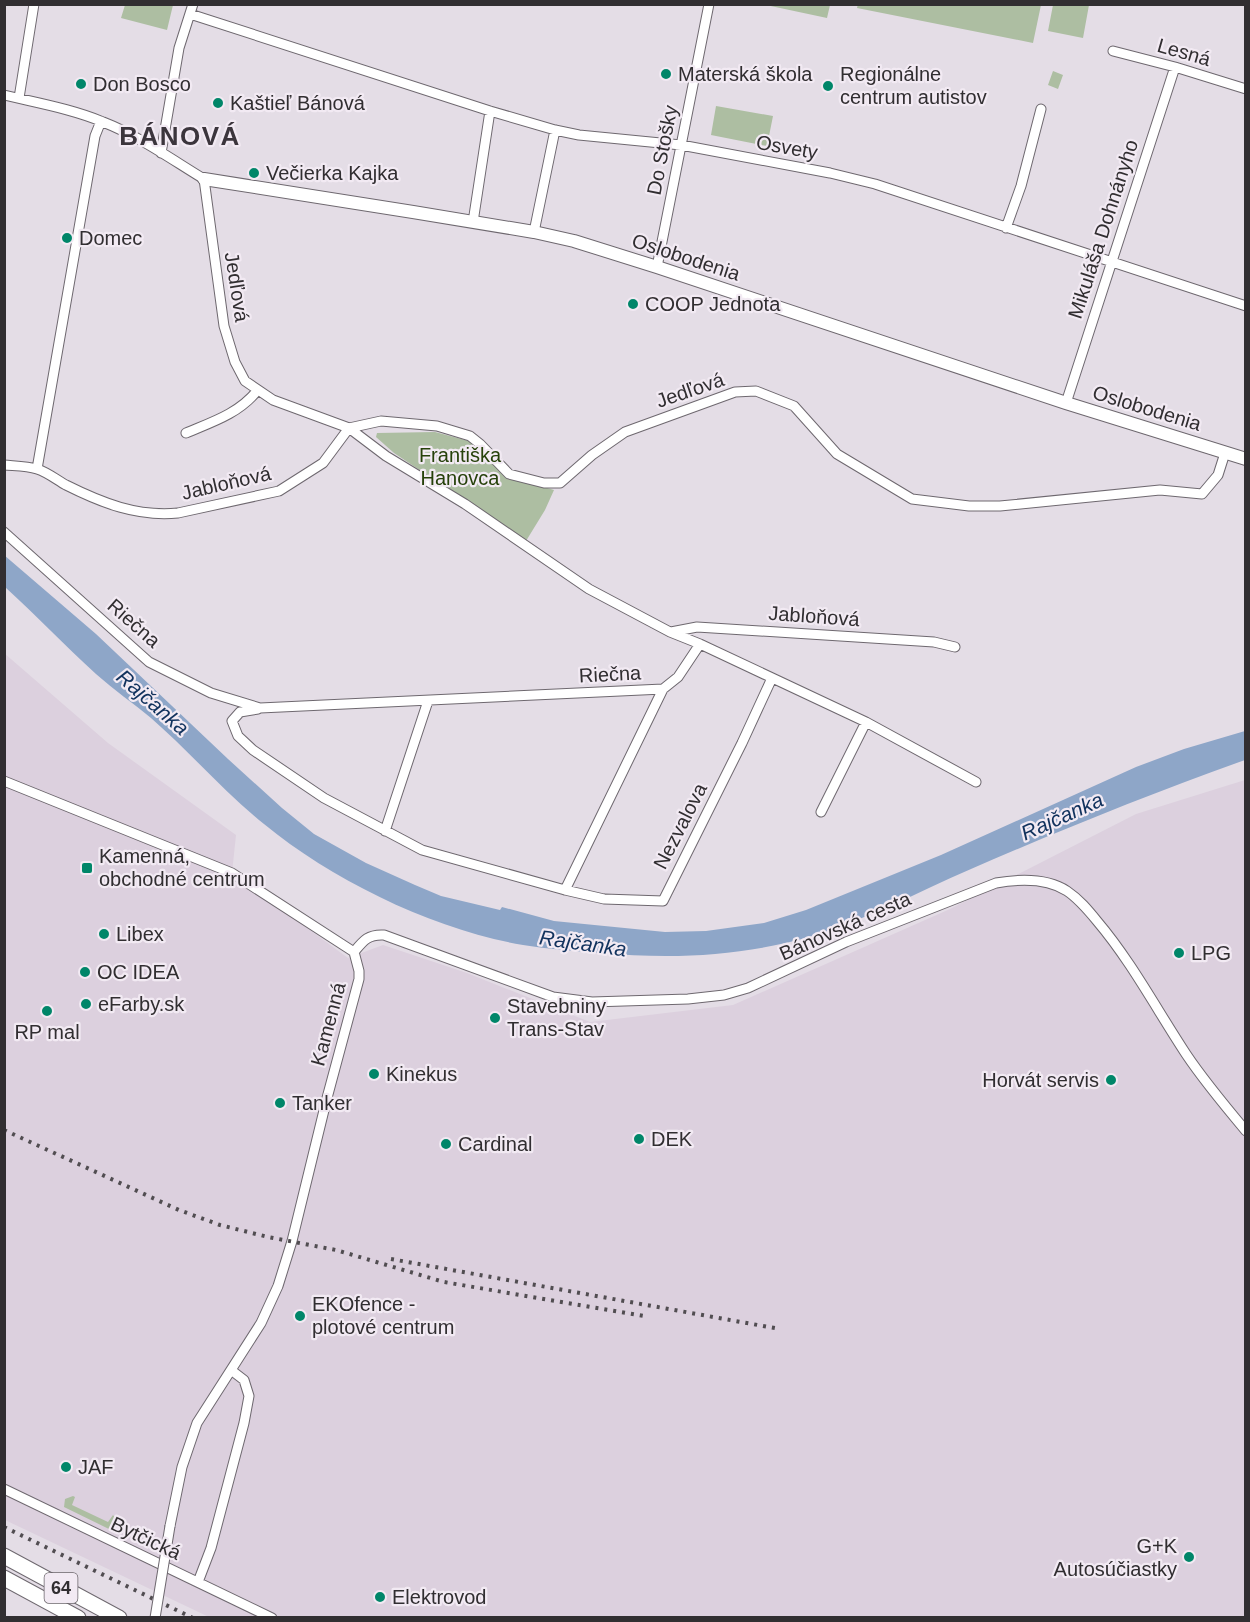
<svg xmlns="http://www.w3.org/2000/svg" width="1250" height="1622" font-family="Helvetica,sans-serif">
<rect width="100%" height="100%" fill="#e4dde6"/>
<path fill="#dcd0de" d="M 4,653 L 108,743 L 236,835 L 232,873 L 348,958 L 383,945 L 467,973 L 590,1022 L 733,1005 L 950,909 L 1136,814 L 1245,780 L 1245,1617 L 209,1617 L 5,1520 Z"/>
<path fill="#adbea2" d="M 858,4 L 1041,4 L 1041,5 L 1033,43 L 857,8 Z
M 125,5 L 173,5 L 167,30 L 121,18 Z
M 766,5 L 830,5 L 827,18 Z
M 1053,5 L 1089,5 L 1083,38 L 1048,31 Z
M 1053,71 L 1063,75 L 1058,89 L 1048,85 Z
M 716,106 L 773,116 L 767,146 L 711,135 Z
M 435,432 L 469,441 L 477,446 L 507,476 L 554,490 L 545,510 L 526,541 L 394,453 L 376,437 L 377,433 Z
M 73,1496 L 75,1497 L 72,1505 L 108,1522 L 113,1515 L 117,1520 L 115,1528 L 111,1530 L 64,1507 L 65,1499 Z"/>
<path fill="#8ea6c8" d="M 4,555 L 96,634 L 228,759 L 282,808 L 314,834 L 366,863 L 415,885 L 441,896 L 500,910 L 502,907 L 554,921 L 665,932 L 706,931 L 764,923 L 806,910 L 941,855 L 1136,767 L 1184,749 L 1245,731 L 1245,760 C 1152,793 1061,830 971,869 C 918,892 864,921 809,937 C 738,957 672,959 600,953 C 574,951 548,949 523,945 C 435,930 333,881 264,824 C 224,792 190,752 151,718 C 133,703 114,690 96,674 C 65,646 36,615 5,587 Z"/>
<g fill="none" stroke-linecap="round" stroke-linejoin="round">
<g stroke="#6e686f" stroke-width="11">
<path id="minor" d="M 190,14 L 490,111 L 555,130 L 579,135 L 681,145 L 830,173 L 875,184 L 1246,306
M 1113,51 L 1175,67 L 1246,89
M 4,95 C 37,103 72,109 103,122 C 139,136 171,159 204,179 L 224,326 L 235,362 L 245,381 L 273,400 L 349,428 L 381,421 L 437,426 L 470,436 L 480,444 L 509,474 L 544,483 L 560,483 L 592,455 L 625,432 L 735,392 L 756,391 L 794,406 L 837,454 L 912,499 L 969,506 L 1000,506 L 1160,490 L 1202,494 L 1218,475 L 1225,453
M 19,98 L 34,4
M 161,153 L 179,48 L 193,4
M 473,222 L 490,111
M 1006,228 L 1021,186 L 1041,109
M 534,232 L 555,130
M 657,267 L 709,4
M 1066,403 L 1175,67
M 186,433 C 212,422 238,414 257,391
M 4,465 C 15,466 27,466 37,469 C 47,472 57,480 66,485 C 102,503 137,517 178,513 L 279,491 L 323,463 L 349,428 L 386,456 L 465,504 L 589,589 L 670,632 L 700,644 L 866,722 L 976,782
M 37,469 L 95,136 L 101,121
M 4,532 L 149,662 L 211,693 L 260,708 L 663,689 L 678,677 L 700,644
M 671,632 L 697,627 L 934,642 L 955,647
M 258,709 L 240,712 L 232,721 L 238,736 L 253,750 L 324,798 L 422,850 L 565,890 L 604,899 L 663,901 L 742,743 L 772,678
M 4,781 L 232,873 L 354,952 L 359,971 L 359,979 L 327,1098 L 292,1241 L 278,1286 L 261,1323 L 197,1423 L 182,1467 L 170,1526
M 821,812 L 866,722
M 385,831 L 428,701
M 565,890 L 663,689
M 354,952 C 363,941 368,934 384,935 L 553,997 L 592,1002 L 688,999 L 724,995 L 748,988 L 846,942 L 996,883 C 1019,879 1047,878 1067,891 C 1079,899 1088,910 1097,921 C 1131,961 1157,1010 1186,1054 C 1204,1081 1225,1106 1246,1131
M 4,1489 L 272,1618
M 198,1582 L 211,1548 L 244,1423 L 249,1396 L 244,1380 L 231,1370"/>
</g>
<g stroke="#6e686f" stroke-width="14">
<path id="tertiary" d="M 204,179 L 413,212 L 534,232 L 574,241 L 657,267 L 1066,403 L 1246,459"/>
</g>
<g stroke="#6e686f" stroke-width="17">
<path id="primary" d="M 4,1556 L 119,1618
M 4,1578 L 78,1618"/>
</g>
<use href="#minor" stroke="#fff" stroke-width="9"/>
<use href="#tertiary" stroke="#fff" stroke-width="12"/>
<use href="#primary" stroke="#fff" stroke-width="15"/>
<path stroke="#514d51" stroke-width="4" stroke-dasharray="3 6" stroke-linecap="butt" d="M 4,1130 L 179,1210 L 220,1225 L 268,1237 L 336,1250 L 444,1282 L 644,1316
M 391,1259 L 780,1329
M 4,1527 L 193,1618"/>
<g stroke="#6e686f" stroke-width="11" stroke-linecap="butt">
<path id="minor-bridge" d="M 155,1618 L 170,1526"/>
</g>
<use href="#minor-bridge" stroke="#fff" stroke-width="9"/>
</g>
<g fill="#008669" stroke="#f2eaf3" stroke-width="2">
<circle cx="666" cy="74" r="6"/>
<circle cx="81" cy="84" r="6"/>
<circle cx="828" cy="86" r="6"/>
<circle cx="218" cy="103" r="6"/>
<circle cx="254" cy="173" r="6"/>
<circle cx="67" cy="238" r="6"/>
<circle cx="633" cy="304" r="6"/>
<rect x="81" y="862" width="12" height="12" rx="3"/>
<circle cx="104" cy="934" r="6"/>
<circle cx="1179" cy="953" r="6"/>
<circle cx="85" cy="972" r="6"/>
<circle cx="86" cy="1004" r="6"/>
<circle cx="47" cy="1011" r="6"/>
<circle cx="495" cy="1018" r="6"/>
<circle cx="374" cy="1074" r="6"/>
<circle cx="1111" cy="1080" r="6"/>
<circle cx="280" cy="1103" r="6"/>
<circle cx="639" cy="1139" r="6"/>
<circle cx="446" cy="1144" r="6"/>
<circle cx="300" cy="1316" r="6"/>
<circle cx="66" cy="1467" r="6"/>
<circle cx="1189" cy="1557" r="6"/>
<circle cx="380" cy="1597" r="6"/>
</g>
<g text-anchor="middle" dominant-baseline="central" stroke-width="4.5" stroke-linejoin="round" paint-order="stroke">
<rect fill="#f2eaf3" stroke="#6b666b" stroke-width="1.5" x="44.5" y="1573" width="33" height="30" rx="4.5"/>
<g font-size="18" font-weight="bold" fill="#312e31">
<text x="61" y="1588">64</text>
</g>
<g font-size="20" fill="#312e31" stroke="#f2eaf3">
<text transform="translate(1184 52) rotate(16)">Lesná</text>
<text transform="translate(787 147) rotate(10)">Osvety</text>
<text transform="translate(662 150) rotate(-79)">Do Stošky</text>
<text transform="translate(1103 229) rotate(-72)">Mikuláša Dohnányho</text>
<text transform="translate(686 257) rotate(18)">Oslobodenia</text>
<text transform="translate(237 287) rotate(81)">Jedľová</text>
<text transform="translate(690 390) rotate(-19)">Jedľová</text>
<text transform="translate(1147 408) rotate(17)">Oslobodenia</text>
<text transform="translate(226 483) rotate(-13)">Jabloňová</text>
<text transform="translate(814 616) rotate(4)">Jabloňová</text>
<text transform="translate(134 623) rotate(41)">Riečna</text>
<text transform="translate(610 674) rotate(-3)">Riečna</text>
<text transform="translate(680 826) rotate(-63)">Nezvalova</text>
<text transform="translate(845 926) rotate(-24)">Bánovská cesta</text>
<text transform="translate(328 1024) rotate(-75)">Kamenná</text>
<text transform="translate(146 1538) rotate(25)">Bytčická</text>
</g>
<g font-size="20" fill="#312e31" stroke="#f2eaf3" text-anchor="start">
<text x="678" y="74">Materská škola</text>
<text x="840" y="74">Regionálne<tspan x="840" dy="23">centrum autistov</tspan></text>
<text x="93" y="84">Don Bosco</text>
<text x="230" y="103">Kaštieľ Bánová</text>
<text x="266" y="173">Večierka Kajka</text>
<text x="79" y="238">Domec</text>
<text x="645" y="304">COOP Jednota</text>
<text x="99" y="856">Kamenná,<tspan x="99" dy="23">obchodné centrum</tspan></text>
<text x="116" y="934">Libex</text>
<text x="1191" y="953">LPG</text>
<text x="97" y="972">OC IDEA</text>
<text x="98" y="1004">eFarby.sk</text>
<text x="507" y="1006">Stavebniny<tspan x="507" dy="23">Trans-Stav</tspan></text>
<text x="47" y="1032" text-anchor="middle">RP mal</text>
<text x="386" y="1074">Kinekus</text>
<text x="1099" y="1080" text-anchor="end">Horvát servis</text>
<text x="292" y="1103">Tanker</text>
<text x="651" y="1139">DEK</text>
<text x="458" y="1144">Cardinal</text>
<text x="312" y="1304">EKOfence -<tspan x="312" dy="23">plotové centrum</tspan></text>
<text x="78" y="1467">JAF</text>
<text x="1177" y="1546" text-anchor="end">G+K<tspan x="1177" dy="23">Autosúčiastky</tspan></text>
<text x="392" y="1597">Elektrovod</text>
</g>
<g font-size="20" fill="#26410a" stroke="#f2eaf3">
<text x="460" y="455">Františka<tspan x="460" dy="23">Hanovca</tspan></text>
</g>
<g font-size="21" font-style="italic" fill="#11325d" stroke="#f2eaf3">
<text transform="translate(153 702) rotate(41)">Rajčanka</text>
<text transform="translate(1062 816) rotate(-24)">Rajčanka</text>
<text transform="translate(583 943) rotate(8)">Rajčanka</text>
</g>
<g font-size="26" font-weight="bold" letter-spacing="1.5" fill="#3b353c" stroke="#f2eaf3">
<text x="180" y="136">BÁNOVÁ</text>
</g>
</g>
<rect width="1250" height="1622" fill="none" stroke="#312e31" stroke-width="12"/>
</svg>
